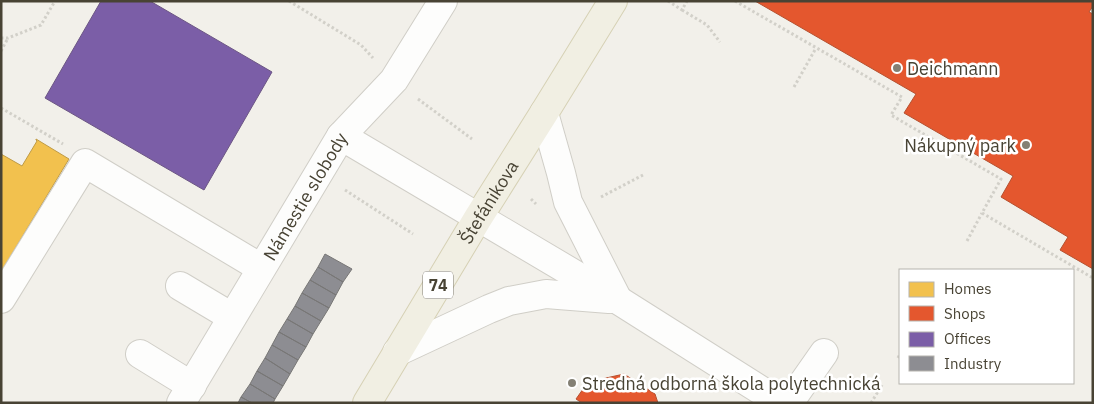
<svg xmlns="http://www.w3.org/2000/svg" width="1094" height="404" font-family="'IBM Plex Sans',sans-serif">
<rect width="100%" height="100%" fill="#f2f0ea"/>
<path fill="#f2c14e" stroke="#bf9b46" d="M 36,139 L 69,159 L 1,272 L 1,154 L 22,166 L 37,141 L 36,140 Z"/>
<path fill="#e4572e" stroke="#b55130" d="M 755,1 L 1093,1 L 1093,6 L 1089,12 L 1093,14 L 1093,269 L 1060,250 L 1068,237 L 1001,197 L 1013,176 L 904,113 L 916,94 Z
M 624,374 L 655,394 L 658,403 L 582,403 L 576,399 L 588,382 Z"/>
<path fill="#7b5ea7" stroke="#6c5684" d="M 101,1 L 150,1 L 272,72 L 204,190 L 45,98 Z"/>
<path fill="#8d8d92" stroke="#787776" d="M 325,254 L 352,269 L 343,282 L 318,267 Z
M 318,267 L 343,282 L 336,295 L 310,280 Z
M 310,280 L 336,295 L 329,308 L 302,293 Z
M 302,293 L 329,308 L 321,321 L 295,306 Z
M 295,306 L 321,321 L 313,334 L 287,319 Z
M 287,319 L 313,334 L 306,347 L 279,332 Z
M 279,332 L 306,347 L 298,360 L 272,345 Z
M 272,345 L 298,360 L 290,374 L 265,358 Z
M 265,358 L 290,374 L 283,386 L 257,371 Z
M 257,371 L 283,386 L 275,399 L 250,384 Z
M 250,384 L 275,399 L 273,403 L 252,403 L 241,397 Z
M 241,397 L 252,403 L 238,403 Z"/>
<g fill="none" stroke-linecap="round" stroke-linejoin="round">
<g stroke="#d0cec7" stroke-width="30">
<g id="minor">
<path d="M 544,113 L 561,173 L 568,202 L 618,300"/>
<path d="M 341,136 L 618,300 L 781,403"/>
<path d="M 180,286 L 232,317"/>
<path d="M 1,299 L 85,163 L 261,268"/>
<path d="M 397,352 L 489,309 L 509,301 L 546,294 L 609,299"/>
<path d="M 140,354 L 192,386"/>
<path id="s1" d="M 181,403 L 341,136 L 394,80 L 443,1"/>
<path d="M 789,403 L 824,353"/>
</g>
</g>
<g stroke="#d6d1b5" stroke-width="30">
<g id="major">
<path id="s2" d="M 367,403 L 478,218 L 544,113 L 613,1"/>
</g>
</g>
<path stroke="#d2d0c9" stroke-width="3" stroke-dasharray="2.5 2.5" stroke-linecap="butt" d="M 289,1 L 361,45 L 373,58
M 668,1 L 682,10 L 687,1
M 735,1 L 902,97 L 891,115 L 1001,179 L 982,213 L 1093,278
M 682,10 L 707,25 L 720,42
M 1,38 L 8,38 L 41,25 L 55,1
M 1,51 L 8,38
M 794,87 L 816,48
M 418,99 L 472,139
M 1,108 L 63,144
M 345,190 L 413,234
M 601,197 L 643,175
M 531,199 L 536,204
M 967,241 L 982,213
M 898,358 L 900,354
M 871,403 L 882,385"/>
<use href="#minor" stroke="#fdfdfc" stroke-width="28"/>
<use href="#major" stroke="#f1efe3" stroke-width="28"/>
</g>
<g fill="#848074" stroke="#fff" stroke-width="2">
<circle cx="897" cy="68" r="5"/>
<circle cx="1026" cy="145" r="5"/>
<circle cx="572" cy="383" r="5"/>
</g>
<g text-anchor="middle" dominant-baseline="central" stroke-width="5" stroke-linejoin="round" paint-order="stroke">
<rect fill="#fff" stroke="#7f7b71" stroke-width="1" x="423" y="271.5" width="30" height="27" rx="4"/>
<g font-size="16" font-weight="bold" fill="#484334">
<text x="438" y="285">74</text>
</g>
<g font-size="18" fill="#484334" stroke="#fff" text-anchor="start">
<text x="907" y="68">Deichmann</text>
<text x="1016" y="145" text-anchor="end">Nákupný park</text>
<text x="582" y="383">Stredná odborná škola polytechnická</text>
</g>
<g font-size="18" fill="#484334" stroke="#fff">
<text stroke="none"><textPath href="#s1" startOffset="241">Námestie slobody</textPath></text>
<text stroke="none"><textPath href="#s2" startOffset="235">Štefánikova</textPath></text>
</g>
</g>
<rect width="1094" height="404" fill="none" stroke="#484334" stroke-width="5"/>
<rect x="899" y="269" width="175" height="115" fill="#ffffff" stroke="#b6b4ae"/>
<rect x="909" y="282" width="25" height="15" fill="#f2c14e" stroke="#b6b4ae"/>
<text x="944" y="294" font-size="15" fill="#484334">Homes</text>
<rect x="909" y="306" width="25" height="15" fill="#e4572e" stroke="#b6b4ae"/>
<text x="944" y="319" font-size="15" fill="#484334">Shops</text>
<rect x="909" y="332" width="25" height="15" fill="#7b5ea7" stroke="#b6b4ae"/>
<text x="944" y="344" font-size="15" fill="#484334">Offices</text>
<rect x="909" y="356" width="25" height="15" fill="#8d8d92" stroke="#b6b4ae"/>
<text x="944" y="369" font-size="15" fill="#484334">Industry</text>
</svg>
